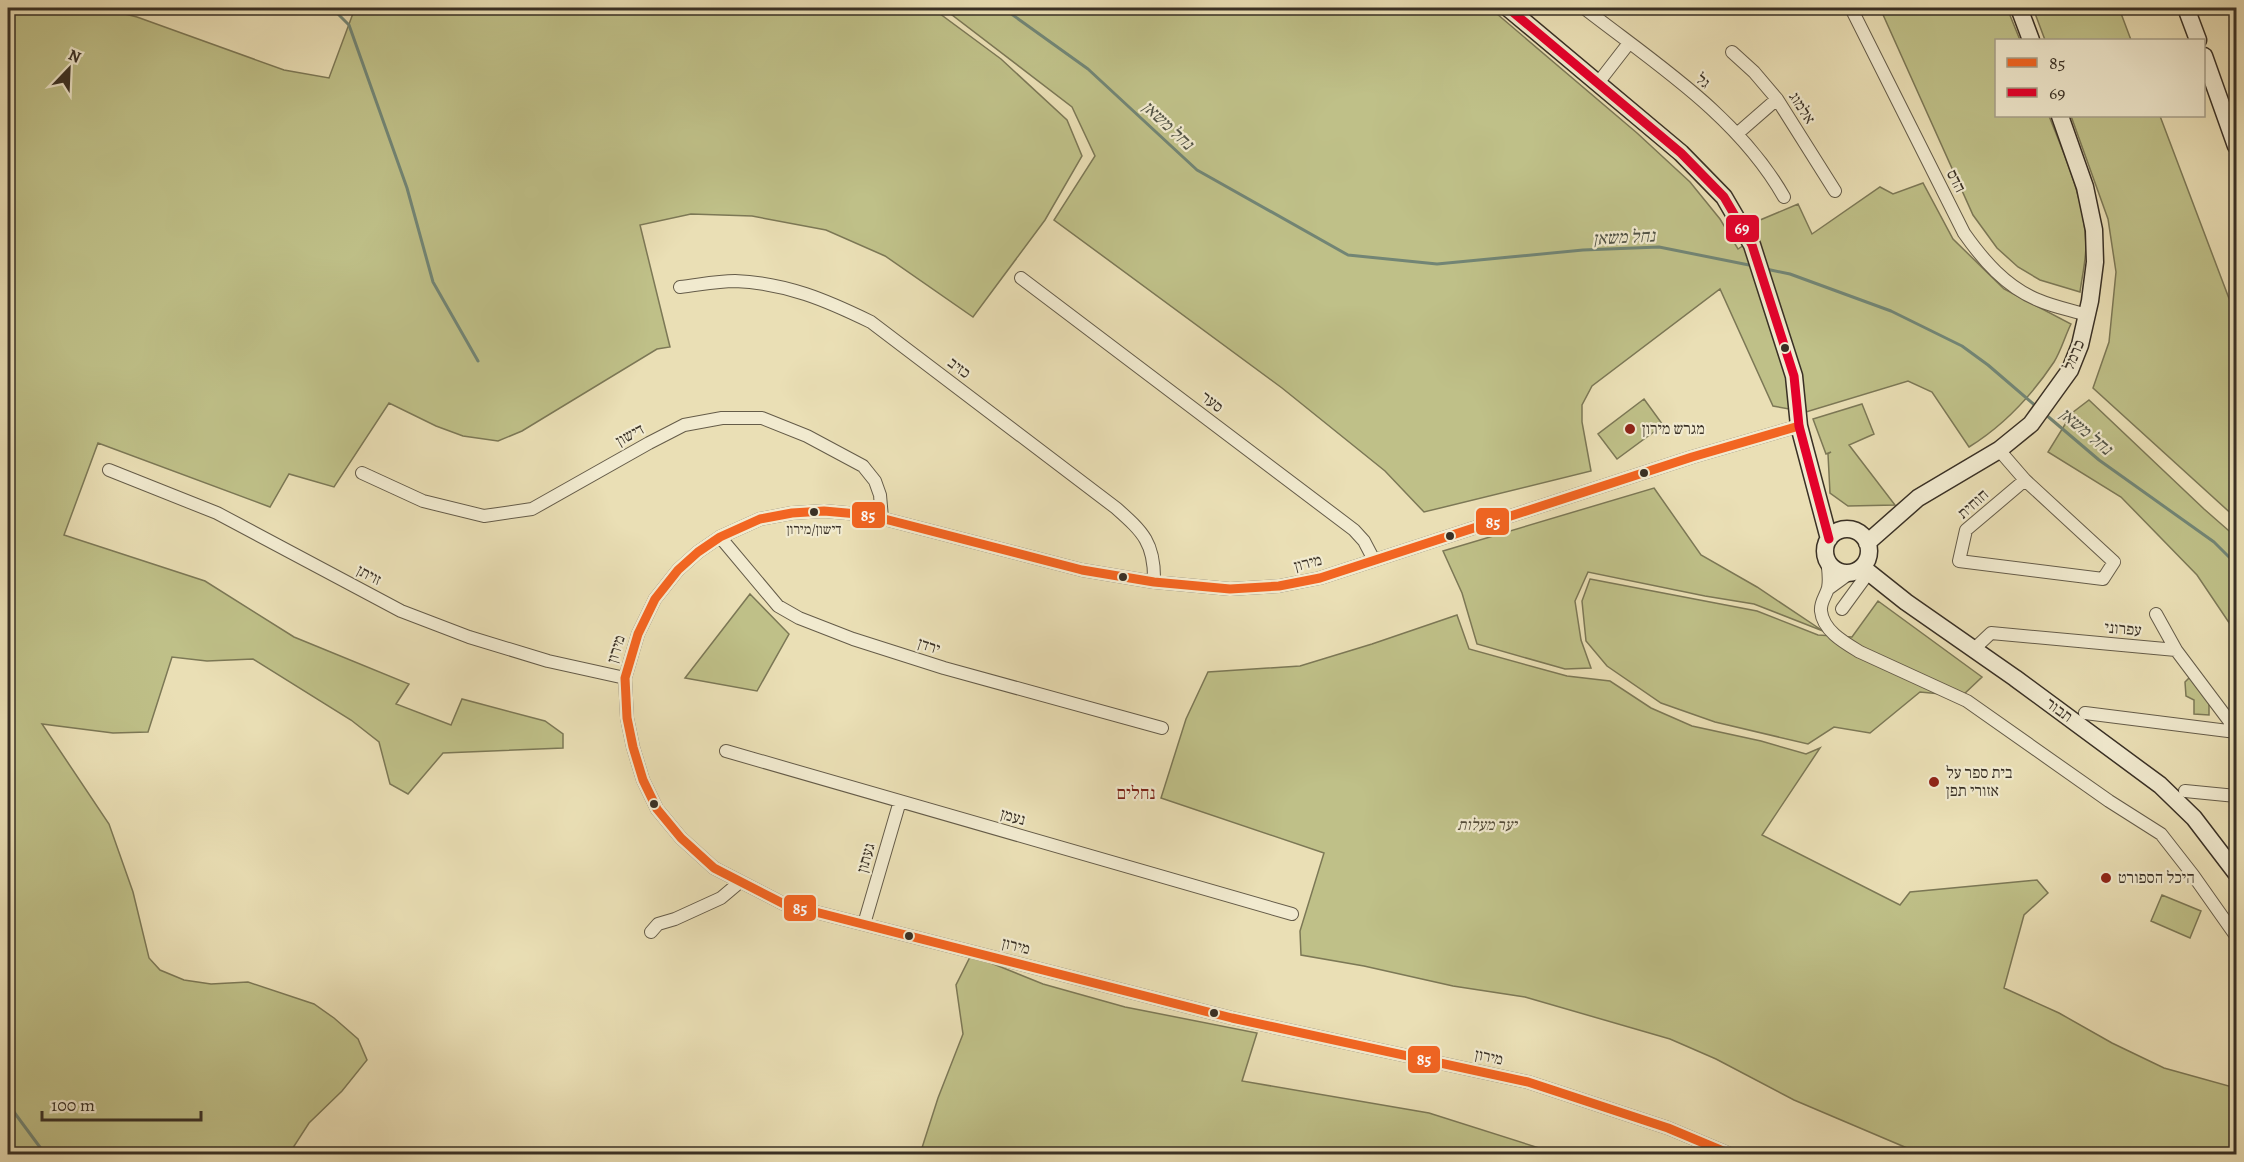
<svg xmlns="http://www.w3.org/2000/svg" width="2244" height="1162" font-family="Alegreya,'Frank Ruhl Libre',serif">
<rect width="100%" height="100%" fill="#eadfb5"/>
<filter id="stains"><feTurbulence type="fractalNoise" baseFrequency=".00333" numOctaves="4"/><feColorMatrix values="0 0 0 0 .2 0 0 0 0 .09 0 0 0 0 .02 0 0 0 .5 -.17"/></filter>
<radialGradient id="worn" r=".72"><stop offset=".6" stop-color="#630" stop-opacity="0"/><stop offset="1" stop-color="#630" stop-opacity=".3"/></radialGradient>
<path fill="#bfc088" stroke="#7c7856" stroke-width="1.5" d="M 8,8 L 101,8 L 137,17 L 284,70 L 329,78 L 355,8 L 932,8 L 1001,59 L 1067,120 L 1082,156 L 1045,220 L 973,317 L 885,256 L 826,230 L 752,216 L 691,214 L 640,225 L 670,347 L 657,349 L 522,431 L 498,441 L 463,436 L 436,426 L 389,403 L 334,487 L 289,474 L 270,507 L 98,443 L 64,535 L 205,581 L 294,637 L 409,684 L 396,704 L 451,725 L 462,699 L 545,721 L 563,734 L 563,748 L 443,753 L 408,794 L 390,784 L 379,742 L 351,720 L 253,659 L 207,661 L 172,657 L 148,732 L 113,733 L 42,724 L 109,824 L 133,892 L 149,958 L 160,970 L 184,980 L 211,984 L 248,982 L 314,1004 L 334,1018 L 358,1039 L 367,1060 L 342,1091 L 309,1123 L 289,1154 L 8,1154 Z
M 943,8 L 1490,8 L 1637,133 L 1690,182 L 1720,219 L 1738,249 L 1759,235 L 1753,223 L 1798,204 L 1812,234 L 1880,187 L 1893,194 L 1923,183 L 1953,239 L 2004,289 L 2071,324 C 2065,336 2061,351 2054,362 C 2032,395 2003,426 1969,447 L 1932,392 L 1908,381 L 1806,412 L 1773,406 L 1720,289 L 1592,386 L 1582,405 L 1582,422 L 1591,471 L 1424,512 L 1385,471 L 1282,388 L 1054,220 L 1095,156 L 1072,107 Z
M 1880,8 L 2007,8 L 2020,40 L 1996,40 L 1996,116 L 2049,116 C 2065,156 2085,201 2086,245 C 2086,260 2082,277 2080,292 L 2040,280 L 2018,267 L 1997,248 L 1973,215 Z
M 2033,8 L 2119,8 L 2131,40 L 2045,40 Z
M 2071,116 L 2160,116 L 2236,317 L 2236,518 L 2093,388 L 2109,342 L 2116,272 L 2108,219 Z
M 1644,399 L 1663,425 L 1617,459 L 1598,434 Z
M 2089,400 L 2204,509 L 2236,537 L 2236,633 L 2197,575 L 2121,497 L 2048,452 L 2072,413 Z
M 1862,404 L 1874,434 L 1849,445 L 1895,505 L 1848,506 L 1830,493 L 1828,454 L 1831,452 L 1826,454 L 1813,419 Z
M 1654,488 L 1701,555 L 1757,587 L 1823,631 L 1754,604 L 1705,596 L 1588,572 L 1575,601 L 1581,640 L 1591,668 L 1565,669 L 1477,644 L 1462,593 L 1443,551 Z
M 1590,579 L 1757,611 L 1818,635 L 1852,637 L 1878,601 L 1982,677 L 1962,696 L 1920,692 L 1870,733 L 1834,727 L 1808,744 L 1715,722 L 1661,703 L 1607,666 L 1586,641 L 1582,601 Z
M 750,594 L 789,634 L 757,691 L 685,678 Z
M 1457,615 L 1469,649 L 1567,676 L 1610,681 L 1651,708 L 1692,726 L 1761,741 L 1806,754 L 1820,748 L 1762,835 L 1900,905 L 1910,892 L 2037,880 L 2048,893 L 2024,915 L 2004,988 L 2059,1013 L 2112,1043 L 2164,1068 L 2236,1088 L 2236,1154 L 1915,1154 L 1907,1148 L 1794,1100 L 1716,1059 L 1670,1039 L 1525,997 L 1453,986 L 1364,966 L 1301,955 L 1300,931 L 1324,853 L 1161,798 L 1186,719 L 1208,672 L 1300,666 L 1372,644 Z
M 2191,676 L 2209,694 L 2209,715 L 2194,714 L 2194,700 L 2186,696 L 2185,682 Z
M 2162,895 L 2201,911 L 2190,938 L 2151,921 Z
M 971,955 L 1043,984 L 1125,1007 L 1257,1033 L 1242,1081 L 1429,1113 L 1558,1154 L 920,1154 L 938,1098 L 963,1034 L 956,985 Z"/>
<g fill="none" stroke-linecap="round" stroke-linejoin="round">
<path stroke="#728575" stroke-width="3" d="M 332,8 L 349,25 L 407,188 L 433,282 L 478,361
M 1003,8 L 1088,69 L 1197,170 L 1348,255 L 1437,264 L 1583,250 L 1659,247 L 1754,266
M 1766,269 L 1790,274 L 1891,311 L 1962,346 L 1988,365 L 2037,407
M 2045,414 L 2099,460 L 2214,542 L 2236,564
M 8,1104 L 45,1154"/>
<g stroke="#655c49" stroke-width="14">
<path id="street" d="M 1584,8 C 1656,64 1738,116 1784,197
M 1851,8 L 1964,233 C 1983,260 2006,287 2038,300 C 2054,307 2071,310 2087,315
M 1732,52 L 1754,72 L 1777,99 L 1835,191
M 1598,83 L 1629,43
M 1738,133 L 1777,99
M 1021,278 L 1354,530 L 1364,541 L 1374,560
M 680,287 C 698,285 717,281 735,281 C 786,283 826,300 871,322 L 1116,508 C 1143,532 1155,543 1154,582
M 1999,450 L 2025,480 L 2114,562 L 2103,579 L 1959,561 L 1966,530 L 2025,480
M 109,470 L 217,513 L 401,611 L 469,637 L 548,661 L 625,678
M 362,473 L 423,501 L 484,516 L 532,509 L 649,443 L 684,425 L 722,418 L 762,418 L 807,436 L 863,466 L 875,481 L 880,495 L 882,518
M 720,537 L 778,606 L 799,618 L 853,639 L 944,668 L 1162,728
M 1827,559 C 1828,568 1830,579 1828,588 C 1826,596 1820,602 1821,611 C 1823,631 1845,643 1860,652 L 1967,701 L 2109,801 L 2161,834 L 2193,875 L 2236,936
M 1828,589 L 1850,573
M 1842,609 L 1869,572
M 2156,614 L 2176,650
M 1974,649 L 1991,633 L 2176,650 L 2236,730
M 2085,713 L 2236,732
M 726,751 L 1292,914
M 2185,791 L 2236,796
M 864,924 L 900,801
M 651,932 L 658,924 L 675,919 L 721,898 L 740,882
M 1730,1154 L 1668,1128 L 1528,1082 L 1232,1018 L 784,904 L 714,868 L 681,838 L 657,809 L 643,780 L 633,747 L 627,718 L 625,678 L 638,634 L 655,599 L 678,570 L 698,552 L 720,537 L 760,519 L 792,513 L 824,511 L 869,515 L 1082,570 L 1154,582 L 1230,589 L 1279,586 L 1320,578 L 1692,457 L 1799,426"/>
</g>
<g stroke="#393025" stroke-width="19">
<path id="secondary" d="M 1508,8 L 1681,153 L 1724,197 L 1752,245 L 1794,376 L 1799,426 L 1829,539
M 2019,8 L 2031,40
M 2186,8 L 2198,40
M 2204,56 L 2236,146
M1825 551a22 22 0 1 1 44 0a22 22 0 1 1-44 0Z
M 1867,543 L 1918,498 L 1999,450 L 2031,424 L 2070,370 L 2080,345 L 2090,301 L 2095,262 L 2094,230 L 2085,187 L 2060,116
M 1862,567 L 1906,602 L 2015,678 L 2160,785 L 2194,818 L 2236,873"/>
</g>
<use href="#street" stroke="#f1eacf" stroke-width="12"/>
<use href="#secondary" stroke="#f1eacf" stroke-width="16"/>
<g stroke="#f1eacf" stroke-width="14">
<path id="bus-1" d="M 1730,1154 L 1668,1128 L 1528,1082 L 1232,1018 L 784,904 L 714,868 L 681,838 L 657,809 L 643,780 L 633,747 L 627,718 L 625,678 L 638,634 L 655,599 L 678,570 L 698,552 L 720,537 L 760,519 L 792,513 L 824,511 L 869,515 L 1082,570 L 1154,582 L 1230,589 L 1279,586 L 1320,578 L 1692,457 L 1799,426"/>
</g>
<g stroke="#f1eacf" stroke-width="14">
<path id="bus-2" d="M 1508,8 L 1681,153 L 1724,197 L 1752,245 L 1794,376 L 1799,426 L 1829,539"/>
</g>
<use href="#bus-1" stroke="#f26522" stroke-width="9"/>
<use href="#bus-2" stroke="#e4002b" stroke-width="9"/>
</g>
<g fill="#393025" stroke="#f1eacf" stroke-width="2">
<circle cx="1785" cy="348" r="5"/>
<circle cx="1644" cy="473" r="5"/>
<circle cx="814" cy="512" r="5"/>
<circle cx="1450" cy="536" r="5"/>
<circle cx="1123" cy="577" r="5"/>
<circle cx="654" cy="804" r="5"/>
<circle cx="909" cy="936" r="5"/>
<circle cx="1214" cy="1013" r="5"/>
</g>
<g fill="#8f2418" stroke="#f1eacf" stroke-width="2">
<circle cx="1630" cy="429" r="6"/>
<circle cx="1934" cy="782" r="6"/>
<circle cx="2106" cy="878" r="6"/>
</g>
<g text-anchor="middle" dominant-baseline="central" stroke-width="4.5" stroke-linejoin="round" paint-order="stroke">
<g font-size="14" fill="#393025" stroke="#f1eacf">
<text x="814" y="529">דישון/מירון</text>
</g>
<g font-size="16" fill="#393025" stroke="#f1eacf">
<text transform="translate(1703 81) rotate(38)">גל</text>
<text transform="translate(1802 108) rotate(57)">אלמוג</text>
<text transform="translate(1956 181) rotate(63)">הדס</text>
<text transform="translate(2074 355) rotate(-67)">כרמל</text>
<text transform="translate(959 368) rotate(37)">כזיב</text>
<text transform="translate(1212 402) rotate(37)">סער</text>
<text transform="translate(630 435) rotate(-29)">דישון</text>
<text transform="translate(1973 504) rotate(-42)">חוחית</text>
<text transform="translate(1308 563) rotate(-14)">מירון</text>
<text transform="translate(369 575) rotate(28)">זויתן</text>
<text transform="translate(2123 629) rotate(5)">עפרוני</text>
<text transform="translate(929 646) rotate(18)">ירדן</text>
<text transform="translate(616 649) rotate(-73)">מירון</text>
<text transform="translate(2059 710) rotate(36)">תבור</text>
<text transform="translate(1013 817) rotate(16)">נעמן</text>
<text transform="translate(866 858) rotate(-74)">געתון</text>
<text transform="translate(1016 946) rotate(14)">מירון</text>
<text transform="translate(1489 1057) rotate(12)">מירון</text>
</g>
<g font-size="16" fill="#393025" stroke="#f1eacf" text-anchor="start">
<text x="1642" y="429">מגרש מירון</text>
<text x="1946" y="773">בית ספר על<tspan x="1946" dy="18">אזורי תפן</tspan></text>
<text x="2118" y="878">היכל הספורט</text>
</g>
<g font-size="16" font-style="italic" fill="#544d39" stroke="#f1eacf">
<text x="1487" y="825">יער מעלות</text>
</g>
<g font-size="18" font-style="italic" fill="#515346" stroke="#f1eacf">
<text transform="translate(1168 125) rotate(43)">נחל משאן</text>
<text transform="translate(1624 237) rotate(-3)">נחל משאן</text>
<text transform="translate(2086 431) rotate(40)">נחל משאן</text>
</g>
<g font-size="18" fill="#7a1f14" stroke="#f1eacf">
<text x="1136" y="793">נחלים</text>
</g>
</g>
<g stroke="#f1eacf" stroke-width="2">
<rect x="1725" y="214" width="35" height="29" rx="6" fill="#e4002b"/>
<rect x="851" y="501" width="35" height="28" rx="6" fill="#f26522"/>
<rect x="1475" y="507" width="35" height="29" rx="6" fill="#f26522"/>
<rect x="783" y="894" width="34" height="28" rx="6" fill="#f26522"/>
<rect x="1407" y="1045" width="34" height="29" rx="6" fill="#f26522"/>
</g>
<g font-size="16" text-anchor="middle" font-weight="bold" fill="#fff">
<text x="1742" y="234">69</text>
<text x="868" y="521">85</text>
<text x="1493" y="528">85</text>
<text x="800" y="914">85</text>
<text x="1424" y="1065">85</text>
</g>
<rect width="2244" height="1162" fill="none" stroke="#eadfb5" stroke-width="30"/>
<rect x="9" y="9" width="2226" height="1144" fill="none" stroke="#393025" stroke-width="3"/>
<rect x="15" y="15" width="2214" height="1132" fill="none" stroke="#393025" stroke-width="1.5"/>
<rect x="1995" y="39" width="210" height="78" fill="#f1eacf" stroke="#a7a08b" stroke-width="1.5"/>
<rect x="2007" y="58" width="30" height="9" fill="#f26522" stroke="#a7a08b" stroke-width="1.5"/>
<text x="2049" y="69" font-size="18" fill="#393025">85</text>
<rect x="2007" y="88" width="30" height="9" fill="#e4002b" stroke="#a7a08b" stroke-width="1.5"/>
<text x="2049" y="99" font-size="18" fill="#393025">69</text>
<g transform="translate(69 69) rotate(23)" stroke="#f1eacf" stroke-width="4.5" paint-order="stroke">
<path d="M0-4.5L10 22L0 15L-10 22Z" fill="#393025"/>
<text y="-9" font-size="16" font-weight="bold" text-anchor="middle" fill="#393025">N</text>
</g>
<path d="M42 1111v9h159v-9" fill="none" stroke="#393025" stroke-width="3"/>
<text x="51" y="1111" font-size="18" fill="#393025" stroke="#f1eacf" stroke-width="4.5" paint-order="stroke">100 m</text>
<rect width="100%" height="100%" filter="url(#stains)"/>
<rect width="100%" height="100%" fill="url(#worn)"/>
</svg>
